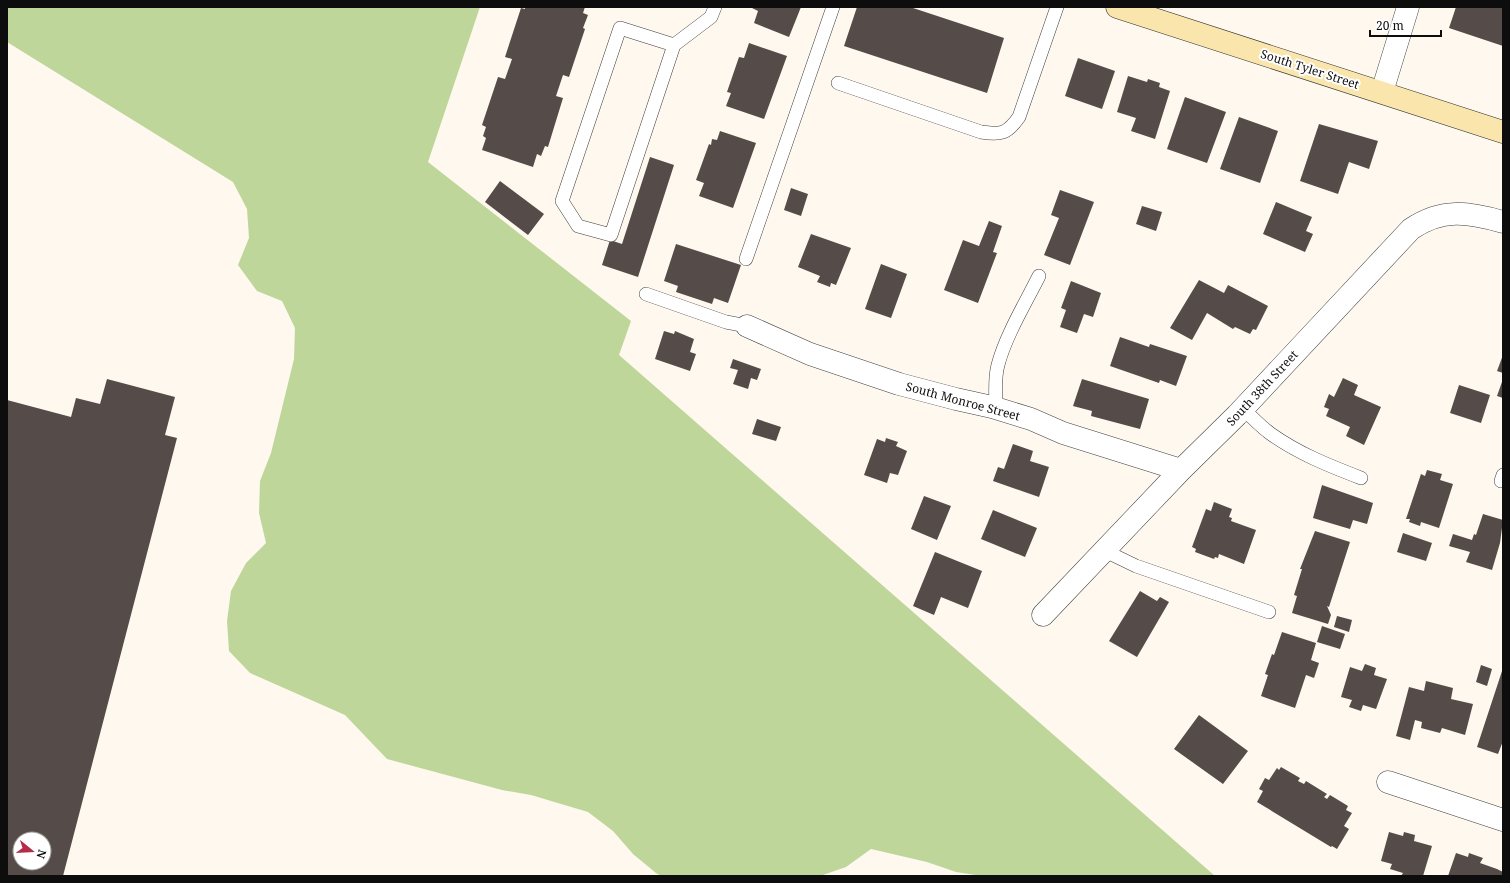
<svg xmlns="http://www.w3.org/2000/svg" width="1510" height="883" font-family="'Noto Serif',serif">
<rect width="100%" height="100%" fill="#fef8ee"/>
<path fill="#bed69a" d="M 7,7 L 480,7 L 428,162 L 631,321 L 619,355 L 1215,876 L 982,876 L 956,872 L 927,862 L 871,849 L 846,867 L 820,876 L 661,876 L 656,873 L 633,854 L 613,831 L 588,812 L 531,795 L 502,790 L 387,759 L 345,715 L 250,673 L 229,651 L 227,621 L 231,591 L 246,563 L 266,543 L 259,513 L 260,481 L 271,453 L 294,359 L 295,328 L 282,301 L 257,291 L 238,265 L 249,238 L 247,209 L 233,182 L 7,42 Z"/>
<path fill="#554c4a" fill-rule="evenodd" d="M 525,7 L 585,7 L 583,13 L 588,15 L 583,28 L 585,29 L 569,77 L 563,75 L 556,96 L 563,98 L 548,147 L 545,146 L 541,156 L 537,154 L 533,167 L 482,150 L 486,138 L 483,136 L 486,127 L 482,125 L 498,77 L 505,79 L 512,59 L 505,57 L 521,8 L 525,9 Z
M 752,7 L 801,7 L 789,37 L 754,23 L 758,11 L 752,8 Z
M 857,7 L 910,7 L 1004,38 L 987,93 L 844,46 Z
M 1456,7 L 1503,7 L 1503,46 L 1449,28 Z
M 749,43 L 787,56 L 764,119 L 726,106 L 731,93 L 727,92 L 739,57 L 744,58 Z
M 1078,58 L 1115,71 L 1102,109 L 1065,96 Z
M 1128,76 L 1147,82 L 1148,79 L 1160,83 L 1159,87 L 1170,91 L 1155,139 L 1131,131 L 1136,118 L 1117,112 Z
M 1185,97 L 1226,112 L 1207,163 L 1167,149 Z
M 1239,117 L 1278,131 L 1260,183 L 1220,169 Z
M 1319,124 L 1378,141 L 1369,169 L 1349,162 L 1338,194 L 1300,181 Z
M 720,131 L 756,143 L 733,208 L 699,196 L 704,183 L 696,180 L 709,144 L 711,145 L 712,139 L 717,140 Z
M 650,157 L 674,165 L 638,277 L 602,265 L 610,240 L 622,244 Z
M 500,181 L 544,214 L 528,235 L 485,202 Z
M 791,188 L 808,194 L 801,216 L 784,210 Z
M 1060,190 L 1094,202 L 1070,265 L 1044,255 L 1059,218 L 1051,215 Z
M 1276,202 L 1312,217 L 1306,231 L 1313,234 L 1305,252 L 1263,234 Z
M 1142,206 L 1162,212 L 1156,231 L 1136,224 Z
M 989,221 L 1002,226 L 993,252 L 997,253 L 978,303 L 944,290 L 963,240 L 979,246 Z
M 811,234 L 851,248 L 836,285 L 831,283 L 830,287 L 817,282 L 820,276 L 798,267 Z
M 676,244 L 741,265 L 728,303 L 714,298 L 712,304 L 676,292 L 678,286 L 664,281 Z
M 881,264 L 907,274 L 891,318 L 865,309 Z
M 1199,280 L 1224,293 L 1228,285 L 1268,306 L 1256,330 L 1253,329 L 1250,334 L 1235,327 L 1233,329 L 1207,313 L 1192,340 L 1170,328 Z
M 1071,281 L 1101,293 L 1093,317 L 1084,314 L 1077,333 L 1060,327 L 1066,310 L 1061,308 Z
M 664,331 L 674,334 L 675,331 L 694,339 L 690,352 L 696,354 L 690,371 L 655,359 Z
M 1120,337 L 1149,347 L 1150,344 L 1187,356 L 1176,386 L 1160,380 L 1159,383 L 1110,366 Z
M 1503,355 L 1503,373 L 1497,371 Z
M 733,359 L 761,369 L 757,380 L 751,378 L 748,389 L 733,384 L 738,370 L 730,368 Z
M 1343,378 L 1358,385 L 1354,395 L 1381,407 L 1364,445 L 1346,436 L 1350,427 L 1326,416 L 1329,409 L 1324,407 L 1329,394 L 1334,397 Z
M 107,379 L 175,397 L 165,435 L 177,438 L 63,876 L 7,876 L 7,400 L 71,417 L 76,398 L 100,404 ZM 20,839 L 44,839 L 44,863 L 20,863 Z
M 1082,379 L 1149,399 L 1140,429 L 1091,416 L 1092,411 L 1073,406 Z
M 1503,379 L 1503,398 L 1497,396 Z
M 1459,385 L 1490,395 L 1481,423 L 1450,413 Z
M 757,419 L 781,427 L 776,441 L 752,434 Z
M 886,438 L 898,442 L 896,446 L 907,451 L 898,475 L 890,473 L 887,483 L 864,475 L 877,439 L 885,442 Z
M 1013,444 L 1033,451 L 1030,461 L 1049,467 L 1039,497 L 993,481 L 998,467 L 1004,469 Z
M 1427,470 L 1442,474 L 1440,480 L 1453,484 L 1439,528 L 1421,522 L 1420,526 L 1409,522 L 1410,519 L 1406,519 L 1421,474 L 1425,476 Z
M 1322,485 L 1373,503 L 1367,524 L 1353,520 L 1350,529 L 1313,518 Z
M 924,496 L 951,506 L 937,540 L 911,529 Z
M 1214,502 L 1232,509 L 1229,517 L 1232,518 L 1231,521 L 1256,530 L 1244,564 L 1219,554 L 1218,558 L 1215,557 L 1214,559 L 1195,552 L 1196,549 L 1192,547 L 1206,509 L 1211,511 Z
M 993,510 L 1037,528 L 1025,557 L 981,539 Z
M 1483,514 L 1503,520 L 1500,543 L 1492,570 L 1466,562 L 1470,552 L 1449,546 L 1453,534 L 1472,540 L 1474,534 L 1476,535 Z
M 1315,531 L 1350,542 L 1329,607 L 1327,606 L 1331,615 L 1328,624 L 1292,613 L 1297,596 L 1294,595 L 1302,569 L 1300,569 Z
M 1403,533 L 1432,543 L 1426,561 L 1397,552 Z
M 935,552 L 982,571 L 968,608 L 941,597 L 934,615 L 913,606 Z
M 1140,591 L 1157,601 L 1160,597 L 1169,602 L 1137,657 L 1109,641 Z
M 1337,616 L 1352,620 L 1349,632 L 1334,627 Z
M 1322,626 L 1345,634 L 1340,649 L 1317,642 Z
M 1282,632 L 1316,643 L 1311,660 L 1319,663 L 1314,678 L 1306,675 L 1295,708 L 1261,696 L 1268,675 L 1265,674 L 1272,654 L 1274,655 Z
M 1365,664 L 1376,668 L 1374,675 L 1387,679 L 1376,709 L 1363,705 L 1361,711 L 1349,707 L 1352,700 L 1341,697 L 1350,667 L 1362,671 Z
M 1481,665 L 1492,669 L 1487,686 L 1476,682 Z
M 1503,668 L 1503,741 L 1498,754 L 1477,747 Z
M 1426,681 L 1453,688 L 1451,699 L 1473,704 L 1465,735 L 1442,728 L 1440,733 L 1421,728 L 1422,722 L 1415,720 L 1410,740 L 1396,736 L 1409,687 L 1424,691 Z
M 1199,715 L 1248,751 L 1223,784 L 1174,749 Z
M 1281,767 L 1300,778 L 1298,781 L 1304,784 L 1306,781 L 1327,794 L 1324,797 L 1327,799 L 1330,795 L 1348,806 L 1346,810 L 1352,813 L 1344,826 L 1349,829 L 1337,849 L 1332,846 L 1331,847 L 1257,802 L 1263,791 L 1259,789 L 1265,778 L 1269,780 L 1277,768 L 1279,770 Z
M 1389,832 L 1403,836 L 1404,832 L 1415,835 L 1414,841 L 1432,846 L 1423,876 L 1401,876 L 1403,873 L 1390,869 L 1392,864 L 1381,861 Z
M 1456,853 L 1468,857 L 1469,853 L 1483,858 L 1480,863 L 1497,869 L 1503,872 L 1503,876 L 1448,876 Z"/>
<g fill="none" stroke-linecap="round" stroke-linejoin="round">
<g stroke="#404040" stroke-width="14">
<path id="service" d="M 674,45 L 620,28 L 562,201 L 578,226 L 611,235 L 674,45 L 711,17 L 715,7
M 838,83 L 981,132 C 1001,135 1007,134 1019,117 L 1057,7
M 746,259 L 833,7
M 646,294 L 726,322 L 747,326
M 996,408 C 996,394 994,379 998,365 C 1005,337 1026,302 1039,276
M 1243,409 C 1252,417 1261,427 1271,434 C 1299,454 1330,466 1361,478
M 1501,481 L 1503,475
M 1105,551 L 1136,566 L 1269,612"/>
</g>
<g stroke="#404040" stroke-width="23">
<path id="minor" d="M 1382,92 L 1408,7
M 747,326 L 810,354 L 899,384 L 956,399 L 992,407 L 1031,419 L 1063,433 L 1181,470
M 1043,615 L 1181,470 L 1237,415 L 1411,229 C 1442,208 1468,212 1503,222
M 1388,782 L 1503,820"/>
</g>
<g stroke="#2f2f2f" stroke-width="23">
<path id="secondary" d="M 1117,7 L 1503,132"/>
</g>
<use href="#service" stroke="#fff" stroke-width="13"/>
<use href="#minor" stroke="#fff" stroke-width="22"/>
<use href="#secondary" stroke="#fae6ad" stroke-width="22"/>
</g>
<g text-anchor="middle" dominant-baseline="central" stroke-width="4" stroke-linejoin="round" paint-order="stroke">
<g font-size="12" fill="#0d0d0d" stroke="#fff">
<text transform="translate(1310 69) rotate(18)">South Tyler Street</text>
<text transform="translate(1262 388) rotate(-47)">South 38th Street</text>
<text transform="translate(963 401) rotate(15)">South Monroe Street</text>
</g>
</g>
<rect width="1510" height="883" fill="none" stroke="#0d0d0d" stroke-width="16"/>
<g transform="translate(32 851) rotate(108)"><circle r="19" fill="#ffffff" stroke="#9e9e9e"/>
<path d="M0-3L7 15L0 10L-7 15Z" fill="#b42d48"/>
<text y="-6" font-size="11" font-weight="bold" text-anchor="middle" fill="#0d0d0d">N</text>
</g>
<path d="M1370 30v6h71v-6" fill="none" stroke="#0d0d0d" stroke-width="2"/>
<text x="1376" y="30" font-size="12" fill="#0d0d0d" stroke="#ffffff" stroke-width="3" paint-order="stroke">20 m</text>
</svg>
